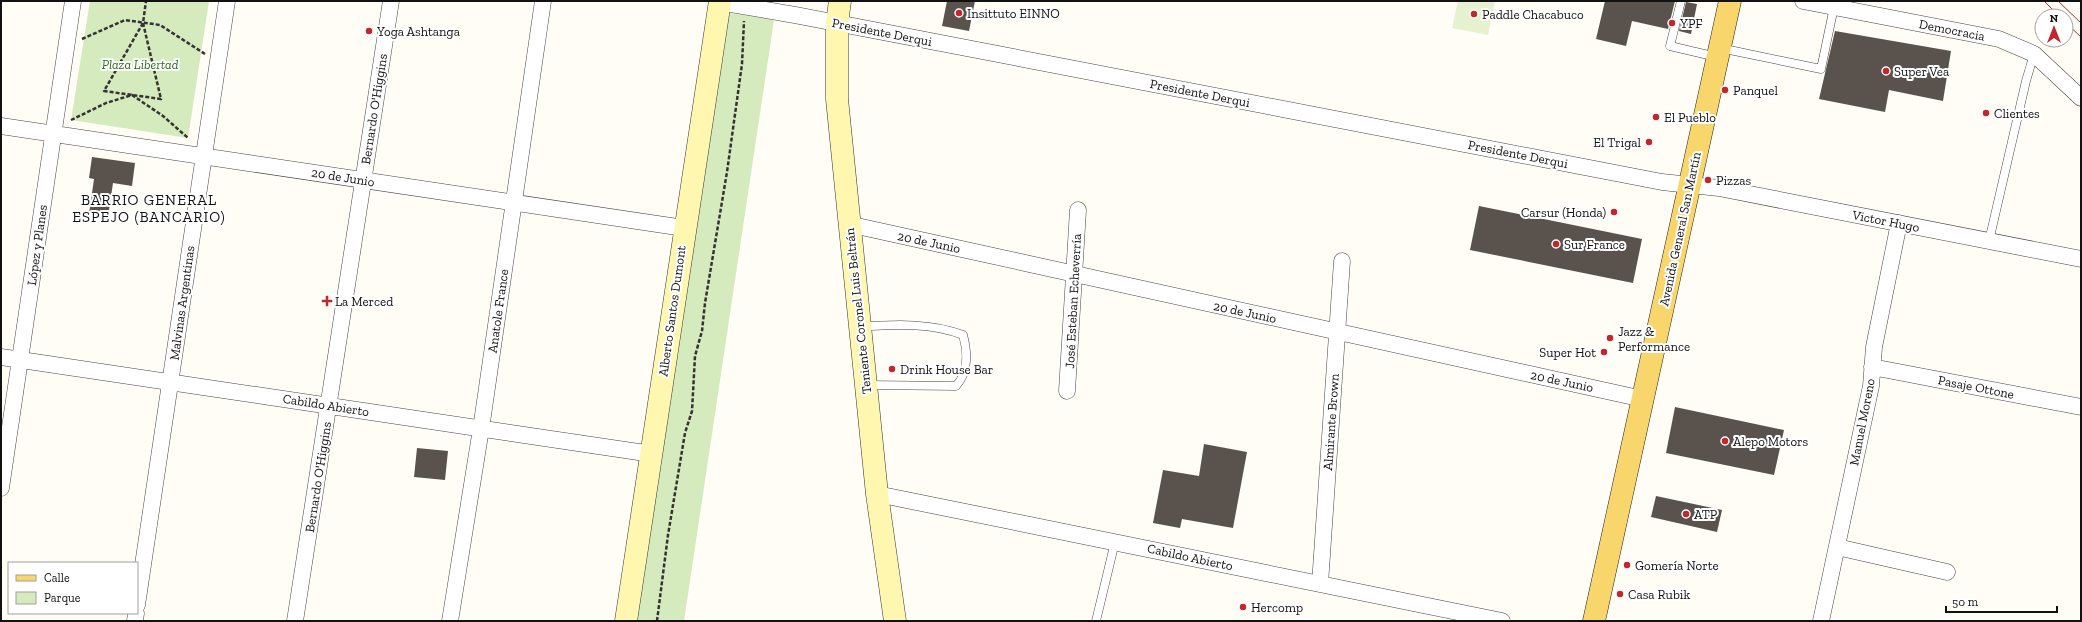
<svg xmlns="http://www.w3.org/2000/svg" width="2082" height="622" font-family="'Zilla Slab',serif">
<rect width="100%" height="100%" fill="#fffdf5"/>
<path fill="#d5ebbd" d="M 90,1 L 209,1 L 188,138 L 71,120 Z
M 731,13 L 774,20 L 684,621 L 635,621 L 727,15 Z"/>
<path fill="#e6f2cf" d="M 1458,1 L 1495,1 L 1488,35 L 1452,28 Z"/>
<path fill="#5a524d" d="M 947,1 L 975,1 L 969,31 L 942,26 Z
M 1605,1 L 1675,1 L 1668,29 L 1632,21 L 1626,46 L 1596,39 Z
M 1686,2 L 1697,4 L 1691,34 L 1679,31 Z
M 1835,31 L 1951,51 L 1943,101 L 1889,90 L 1885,112 L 1819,99 Z
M 92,157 L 135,163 L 132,186 L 113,183 L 108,217 L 89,214 L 94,179 L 89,178 Z
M 1479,206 L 1642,239 L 1633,283 L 1470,250 Z
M 1675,407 L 1784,430 L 1774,475 L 1666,453 Z
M 1204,444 L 1247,452 L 1233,528 L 1182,519 L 1180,528 L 1153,523 L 1163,470 L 1199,476 Z
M 417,448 L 448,451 L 445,480 L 414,477 Z
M 1656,496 L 1722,510 L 1717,532 L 1651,517 Z"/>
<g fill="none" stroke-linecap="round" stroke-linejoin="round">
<g stroke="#444" stroke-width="9">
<path id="lane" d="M 1681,1 L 1670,46 L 1717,57
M 1720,48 L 1821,69 L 1834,7
M 1989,241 L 2026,81 L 2034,54
M 861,327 C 895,324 932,323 963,335 C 968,353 968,373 956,386 L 868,385
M 1096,621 L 1115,542"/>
</g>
<g stroke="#444" stroke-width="17">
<path id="street" d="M 1803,1 L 1999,39 L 2034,54 L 2081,98
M 719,2 L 795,15 L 1662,182 L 1719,188 L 2081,259
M 1,126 L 684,228
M 848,224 L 1643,399
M 1,357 L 652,454
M 1872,367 L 2081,407
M 1067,391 L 1078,210
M 1,488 L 73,1
M 877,494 L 1502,621
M 1837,547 L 1947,572
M 1320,584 L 1342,261
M 137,605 L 227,1
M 135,621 L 136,613
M 295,621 L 391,1
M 450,621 L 481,429 L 543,1
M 1821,621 L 1871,386 L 1874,347 L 1899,223"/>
</g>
<g stroke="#333" stroke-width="23">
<path id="secondary" d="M 840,1 L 837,23 L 837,99 L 877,494 L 895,621
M 626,621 L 720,1"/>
</g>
<g stroke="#222" stroke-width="23">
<path id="primary" d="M 1594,621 L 1730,1"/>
</g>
<path stroke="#333" stroke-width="2.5" stroke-dasharray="4 2" stroke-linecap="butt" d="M 143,23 L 161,99 L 104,91 L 143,23 L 146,1
M 82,39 L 125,20 L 160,25 L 205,54
M 71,120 L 106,103 L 132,95 L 163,116 L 188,138
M 657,621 L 668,535 L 685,433 L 692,411 L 695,356 L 702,331 L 705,303 L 727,172 L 742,64 L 744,21"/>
<use href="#lane" stroke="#fff" stroke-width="8"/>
<use href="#street" stroke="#fff" stroke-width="16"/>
<use href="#secondary" stroke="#fff6b0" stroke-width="22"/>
<use href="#primary" stroke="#f9d66b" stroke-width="22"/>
<path stroke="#c4262e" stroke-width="1" d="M 2044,1 L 2059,16
M 2058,1 L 2081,23
M 2066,23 L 2081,37"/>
</g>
<g fill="#c4262e" stroke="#fff" stroke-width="1.5">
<circle cx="959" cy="13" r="4"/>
<circle cx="1474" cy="14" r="4"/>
<circle cx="1672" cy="23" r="4"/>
<circle cx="369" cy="31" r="4"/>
<circle cx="1886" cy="71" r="4"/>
<circle cx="1725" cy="90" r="4"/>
<circle cx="1986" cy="113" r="4"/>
<circle cx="1656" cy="117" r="4"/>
<circle cx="1649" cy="142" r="4"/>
<circle cx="1708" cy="180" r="4"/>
<circle cx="1614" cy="212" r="4"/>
<circle cx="1556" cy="244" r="4"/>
<path d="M325 295h4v4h4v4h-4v4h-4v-4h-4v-4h4z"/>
<circle cx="1610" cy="338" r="4"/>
<circle cx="1604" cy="352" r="4"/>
<circle cx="892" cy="369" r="4"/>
<circle cx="1725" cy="441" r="4"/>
<circle cx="1686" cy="514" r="4"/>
<circle cx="1627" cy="565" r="4"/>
<circle cx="1620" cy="594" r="4"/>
<circle cx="1243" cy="607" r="4"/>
</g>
<g text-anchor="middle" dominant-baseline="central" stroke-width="4" stroke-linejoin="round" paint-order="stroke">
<g font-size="13" fill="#111" stroke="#fff" text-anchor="start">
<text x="967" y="13">Insittuto EINNO</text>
<text x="1482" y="14">Paddle Chacabuco</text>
<text x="1680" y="23">YPF</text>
<text x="377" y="31">Yoga Ashtanga</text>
<text x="1894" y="71">Super Vea</text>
<text x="1733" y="90">Panquel</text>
<text x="1994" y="113">Clientes</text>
<text x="1664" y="117">El Pueblo</text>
<text x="1641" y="142" text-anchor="end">El Trigal</text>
<text x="1716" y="180">Pizzas</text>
<text x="1606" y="212" text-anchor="end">Carsur (Honda)</text>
<text x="1564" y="244">Sur France</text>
<text x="335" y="301">La Merced</text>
<text x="1618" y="331">Jazz &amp;<tspan x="1618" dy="15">Performance</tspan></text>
<text x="1596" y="352" text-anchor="end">Super Hot</text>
<text x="900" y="369">Drink House Bar</text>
<text x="1733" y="441">Alepo Motors</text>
<text x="1694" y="514">ATP</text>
<text x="1635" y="565">Gomería Norte</text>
<text x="1628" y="594">Casa Rubik</text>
<text x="1251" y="607">Hercomp</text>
</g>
<g font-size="13" fill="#111" stroke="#fff">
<text transform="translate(1952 30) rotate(11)">Democracia</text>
<text transform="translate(882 32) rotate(11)">Presidente Derqui</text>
<text transform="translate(1200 93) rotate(11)">Presidente Derqui</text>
<text transform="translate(374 109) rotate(-81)">Bernardo O'Higgins</text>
<text transform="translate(1518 154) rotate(11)">Presidente Derqui</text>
<text transform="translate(343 177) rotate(9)">20 de Junio</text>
<text transform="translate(1886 221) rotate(11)">Victor Hugo</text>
<text transform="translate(1680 229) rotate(-78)">Avenida General San Martín</text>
<text transform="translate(929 242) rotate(12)">20 de Junio</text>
<text transform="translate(37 245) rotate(-82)">López y Planes</text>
<text transform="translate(1073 301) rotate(-87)">José Esteban Echeverría</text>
<text transform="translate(182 303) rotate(-82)">Malvinas Argentinas</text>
<text transform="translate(498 311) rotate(-82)">Anatole France</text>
<text transform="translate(672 311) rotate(-82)">Alberto Santos Dumont</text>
<text transform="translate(858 311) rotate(-96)">Teniente Coronel Luis Beltrán</text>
<text transform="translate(1245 312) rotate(12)">20 de Junio</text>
<text transform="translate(1562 381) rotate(12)">20 de Junio</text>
<text transform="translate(1976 387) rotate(11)">Pasaje Ottone</text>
<text transform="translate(326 405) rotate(9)">Cabildo Abierto</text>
<text transform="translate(1331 422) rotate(-86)">Almirante Brown</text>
<text transform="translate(1862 422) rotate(-79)">Manuel Moreno</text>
<text transform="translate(318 477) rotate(-81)">Bernardo O'Higgins</text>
<text transform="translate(1190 557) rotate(12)">Cabildo Abierto</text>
</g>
<g font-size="13" font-style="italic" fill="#2f6b1f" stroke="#fff">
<text x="140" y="64">Plaza Libertad</text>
</g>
<g font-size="15" letter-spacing="1" fill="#111" stroke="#fff">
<text x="149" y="200">BARRIO GENERAL<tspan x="149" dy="17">ESPEJO (BANCARIO)</tspan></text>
</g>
</g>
<rect width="2082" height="622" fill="none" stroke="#111111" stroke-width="4"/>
<rect x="8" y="562" width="130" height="52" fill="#ffffff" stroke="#a0a0a0"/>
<rect x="16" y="575" width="20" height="6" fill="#f9d66b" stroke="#a0a0a0"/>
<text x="44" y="582" font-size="12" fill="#111111">Calle</text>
<rect x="16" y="592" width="20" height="12" fill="#d5ebbd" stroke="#a0a0a0"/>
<text x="44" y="602" font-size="12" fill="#111111">Parque</text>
<g transform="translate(2054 28)"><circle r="19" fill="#ffffff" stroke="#a0a0a0"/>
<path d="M0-3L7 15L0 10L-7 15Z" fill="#c4262e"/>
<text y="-6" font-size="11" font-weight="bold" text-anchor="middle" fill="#111111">N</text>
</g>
<path d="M1946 606v6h111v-6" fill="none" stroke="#111111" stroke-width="2"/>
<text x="1952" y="606" font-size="12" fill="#111111" stroke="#ffffff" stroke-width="3" paint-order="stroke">50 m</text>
</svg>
